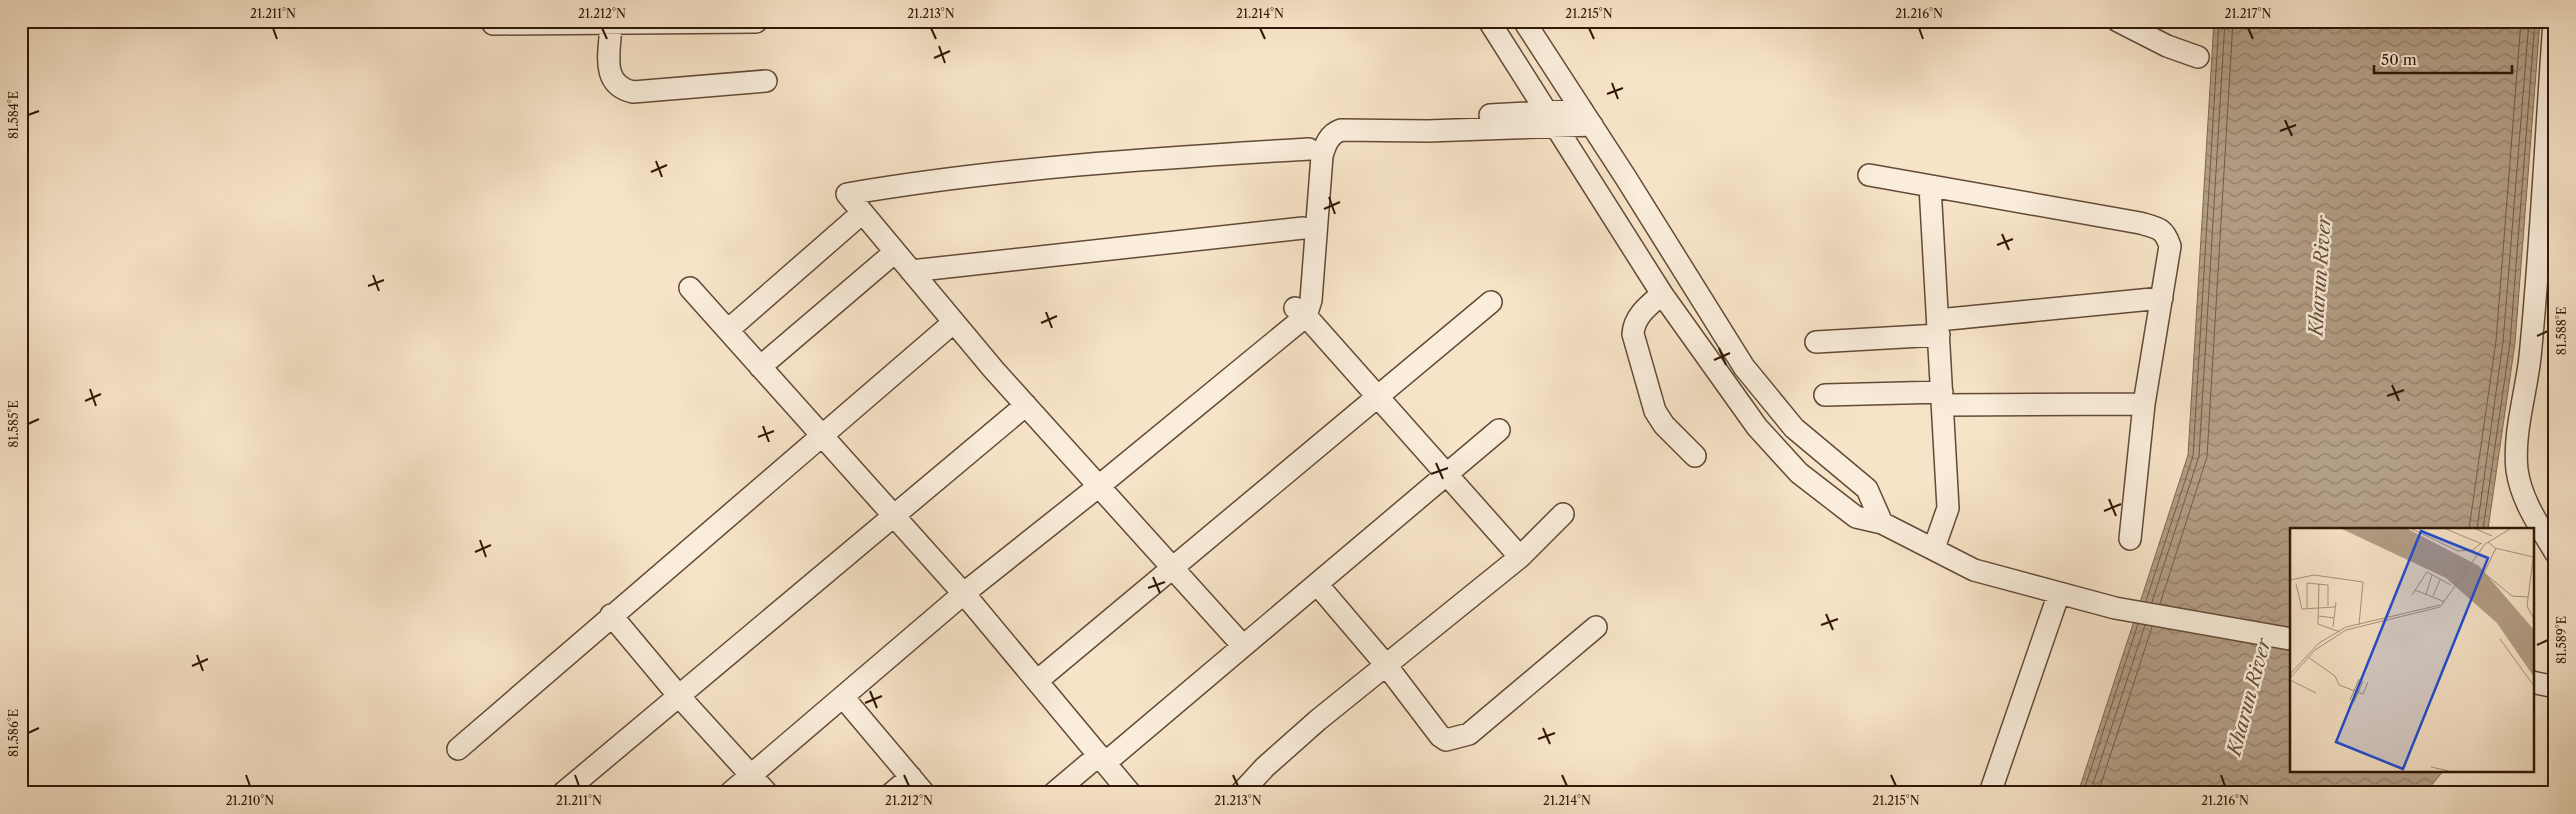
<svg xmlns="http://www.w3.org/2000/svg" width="2576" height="814" font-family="'Libre Caslon Text',serif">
<defs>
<pattern id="water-waves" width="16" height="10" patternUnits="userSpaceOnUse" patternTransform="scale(1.25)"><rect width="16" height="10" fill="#b39e86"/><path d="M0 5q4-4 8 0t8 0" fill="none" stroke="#92806c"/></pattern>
</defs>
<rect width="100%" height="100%" fill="#f7e4c8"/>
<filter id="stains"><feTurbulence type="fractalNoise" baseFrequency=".004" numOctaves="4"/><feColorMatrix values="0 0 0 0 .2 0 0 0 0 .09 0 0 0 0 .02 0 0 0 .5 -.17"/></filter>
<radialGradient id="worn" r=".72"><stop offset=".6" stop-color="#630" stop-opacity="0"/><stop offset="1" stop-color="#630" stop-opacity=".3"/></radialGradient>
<path fill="url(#water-waves)" stroke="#7f6853" d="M 2214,21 L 2540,21 L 2515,343 L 2488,529 L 2291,529 L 2291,770 L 2444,770 L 2425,793 L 2078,793 L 2188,455 Z"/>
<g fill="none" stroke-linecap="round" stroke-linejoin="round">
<path stroke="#725a46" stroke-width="1" d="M 2469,529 L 2496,341 L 2521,21
M 2477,529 L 2503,342 L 2529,21
M 2483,529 L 2510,343 L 2535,21
M 2146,601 L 2193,456 L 2219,21
M 2152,602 L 2199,456 L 2225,21
M 2160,604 L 2207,457 L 2233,21
M 2083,793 L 2138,624
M 2090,793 L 2145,625
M 2098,793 L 2152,627"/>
<g stroke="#624a36" stroke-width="24">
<path id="minor" d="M 611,21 C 611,49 598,84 633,92 L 766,81
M 1489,21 L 1662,294 L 1757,427 L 1799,473 L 1856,517 L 1882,523 L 1974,570 L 2115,608 L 2291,639
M 1524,21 L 1626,178 L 1744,367 L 1794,428 L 1867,489 L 1882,523
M 2118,21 L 2167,46 L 2198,57
M 2554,21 C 2546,133 2541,246 2530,357 C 2526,394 2513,433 2517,470 C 2521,500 2540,527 2555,552
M 493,24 L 756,22
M 1490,115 L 1582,110
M 1869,175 L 2140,223 C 2158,228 2164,228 2170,246 L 2144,404 L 2130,539
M 1930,186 L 1948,508 L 1934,548
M 911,271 L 1303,228
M 690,288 L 971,602 L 1130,793
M 1662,294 C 1649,305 1634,316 1633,334 L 1655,411 L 1664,425 L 1695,456
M 1295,308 L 1306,316 L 1520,557
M 1938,320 L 2162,298
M 728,330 L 862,213
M 1816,342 L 1939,335
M 760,367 L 895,252
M 1825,395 L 1942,392
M 1943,405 L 2144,404
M 1317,584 L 1386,665 L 1440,736 L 1446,740 L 1469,734 L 1596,627
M 611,615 L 678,695 L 767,793
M 1243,646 L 994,370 L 847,194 C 999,168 1155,158 1309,149
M 1037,681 L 1491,302
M 2532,682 L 2555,687
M 843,697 L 924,793
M 458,749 L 954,322
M 1105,763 L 1499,430
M 563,793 L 1026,405
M 730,793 L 963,594 L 1099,486 L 1306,316 L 1311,300 L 1322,156 C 1325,145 1329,134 1341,130 L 1428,131 L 1592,125
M 892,793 L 911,777
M 1054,793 L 1099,755
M 1241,793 L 1265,767 L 1318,720 L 1520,557 L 1563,514
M 1990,793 L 2059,593"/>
</g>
<use href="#minor" stroke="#faeddb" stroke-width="21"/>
</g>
<path fill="none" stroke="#301706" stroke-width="2" d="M 273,28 L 277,39M 602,28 L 607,39M 931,28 L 936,39M 1260,28 L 1265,39M 1589,28 L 1594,39M 1919,28 L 1923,39M 2248,28 L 2253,39M 939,46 L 945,63M 934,58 L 950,51M 1612,83 L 1618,99M 1607,94 L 1623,88M 28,115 L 39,111M 2285,120 L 2292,136M 2280,131 L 2296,125M 656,161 L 662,177M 651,172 L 667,165M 1329,197 L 1335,214M 1324,209 L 1340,202M 2002,234 L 2009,250M 1997,245 L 2013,239M 373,275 L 379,291M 368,286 L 384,280M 1046,312 L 1052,328M 1041,323 L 1057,316M 2537,336 L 2548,331M 1719,348 L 1726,365M 1714,360 L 1730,353M 2392,385 L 2399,401M 90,389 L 96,406M 2387,396 L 2404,390M 85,401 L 101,394M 28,424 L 39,419M 763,426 L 769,442M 758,437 L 774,431M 1436,463 L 1443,479M 1431,474 L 1448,468M 2109,499 L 2116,516M 2104,511 L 2121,504M 480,540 L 486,557M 475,552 L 491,545M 1153,577 L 1160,593M 1148,588 L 1165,582M 1826,614 L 1833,630M 1821,625 L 1838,619M 2537,645 L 2548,640M 197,655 L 203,671M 192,666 L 208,659M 870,691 L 877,708M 865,703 L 882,696M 1543,728 L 1550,744M 28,733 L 39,728M 1538,739 L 1555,733M 246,775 L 250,786M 575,775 L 579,786M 904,775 L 909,786M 1233,775 L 1238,786M 1562,775 L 1567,786M 1891,775 L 1896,786M 2221,775 L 2225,786"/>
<g text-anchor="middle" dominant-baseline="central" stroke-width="5" stroke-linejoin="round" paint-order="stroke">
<g font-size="19" font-style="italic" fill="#644d39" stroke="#faeddb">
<text transform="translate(2320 276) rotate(-86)">Kharun River</text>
<text transform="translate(2249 697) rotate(-75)">Kharun River</text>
</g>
</g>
<g transform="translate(2290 528)">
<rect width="244" height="244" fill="#f7e4c8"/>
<path d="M 52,1 L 118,1 L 189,38 L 244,102 L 244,149 L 207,95 L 156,50 Z" fill="#b39e86"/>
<path fill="none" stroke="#a7927a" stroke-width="1" d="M 122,1 L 168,23 L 183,22 L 191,15M 156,1 L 192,16M 186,1 L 202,8M 198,14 L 205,20 L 243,29M 206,20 L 194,45 L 222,68 L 238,69M 244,23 L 237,78 L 244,91M 0,52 L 24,47 L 73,54 L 69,97M 6,56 L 12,81 L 45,79M 29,56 L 28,96 L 50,104M 125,62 L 155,74M 136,66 L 142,47M 122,67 L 137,44 L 161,57M 143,68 L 150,52M 17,81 L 17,55 L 38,57 L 38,78M 29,88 L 44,90M 43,99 L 46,74M 210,111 L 244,158M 18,129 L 45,148 L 49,157 L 73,166 L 78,154M 0,146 L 29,115 L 56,99 L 150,77M 0,150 L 25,122 L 56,102 L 150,79 L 195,16 L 220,1M 0,152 L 26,165M 60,172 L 69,151M 64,174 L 73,153M 141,239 L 159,243"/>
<path fill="#1d4ed8" fill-opacity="0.15" stroke="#1d4ed8" stroke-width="2.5" d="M 131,3 L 198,30 L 113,241 L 46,214 Z"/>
<rect width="244" height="244" fill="none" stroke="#301706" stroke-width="2.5"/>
</g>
<rect width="2576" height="814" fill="none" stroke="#f7e4c8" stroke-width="55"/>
<path d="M2374 65v8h138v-8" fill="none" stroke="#301706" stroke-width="2.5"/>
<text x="2381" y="65" font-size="15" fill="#301706" stroke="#faeddb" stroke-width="4" paint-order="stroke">50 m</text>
<rect x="28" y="28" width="2520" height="758" fill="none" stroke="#301706" stroke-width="2"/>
<g font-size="12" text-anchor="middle" fill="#301706">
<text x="273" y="18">21.211°N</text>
<text x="602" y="18">21.212°N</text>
<text x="931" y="18">21.213°N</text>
<text x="1260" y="18">21.214°N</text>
<text x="1589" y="18">21.215°N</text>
<text x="1919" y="18">21.216°N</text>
<text x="2248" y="18">21.217°N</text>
<text transform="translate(14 115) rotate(-90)" y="4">81.584°E</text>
<text transform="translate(2562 331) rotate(-90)" y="4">81.588°E</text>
<text transform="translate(14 424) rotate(-90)" y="4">81.585°E</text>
<text transform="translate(2562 640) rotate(-90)" y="4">81.589°E</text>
<text transform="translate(14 733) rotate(-90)" y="4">81.586°E</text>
<text x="250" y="805">21.210°N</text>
<text x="579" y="805">21.211°N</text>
<text x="909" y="805">21.212°N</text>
<text x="1238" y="805">21.213°N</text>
<text x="1567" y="805">21.214°N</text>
<text x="1896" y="805">21.215°N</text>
<text x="2225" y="805">21.216°N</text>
</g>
<rect width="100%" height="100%" filter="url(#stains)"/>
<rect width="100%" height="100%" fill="url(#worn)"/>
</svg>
